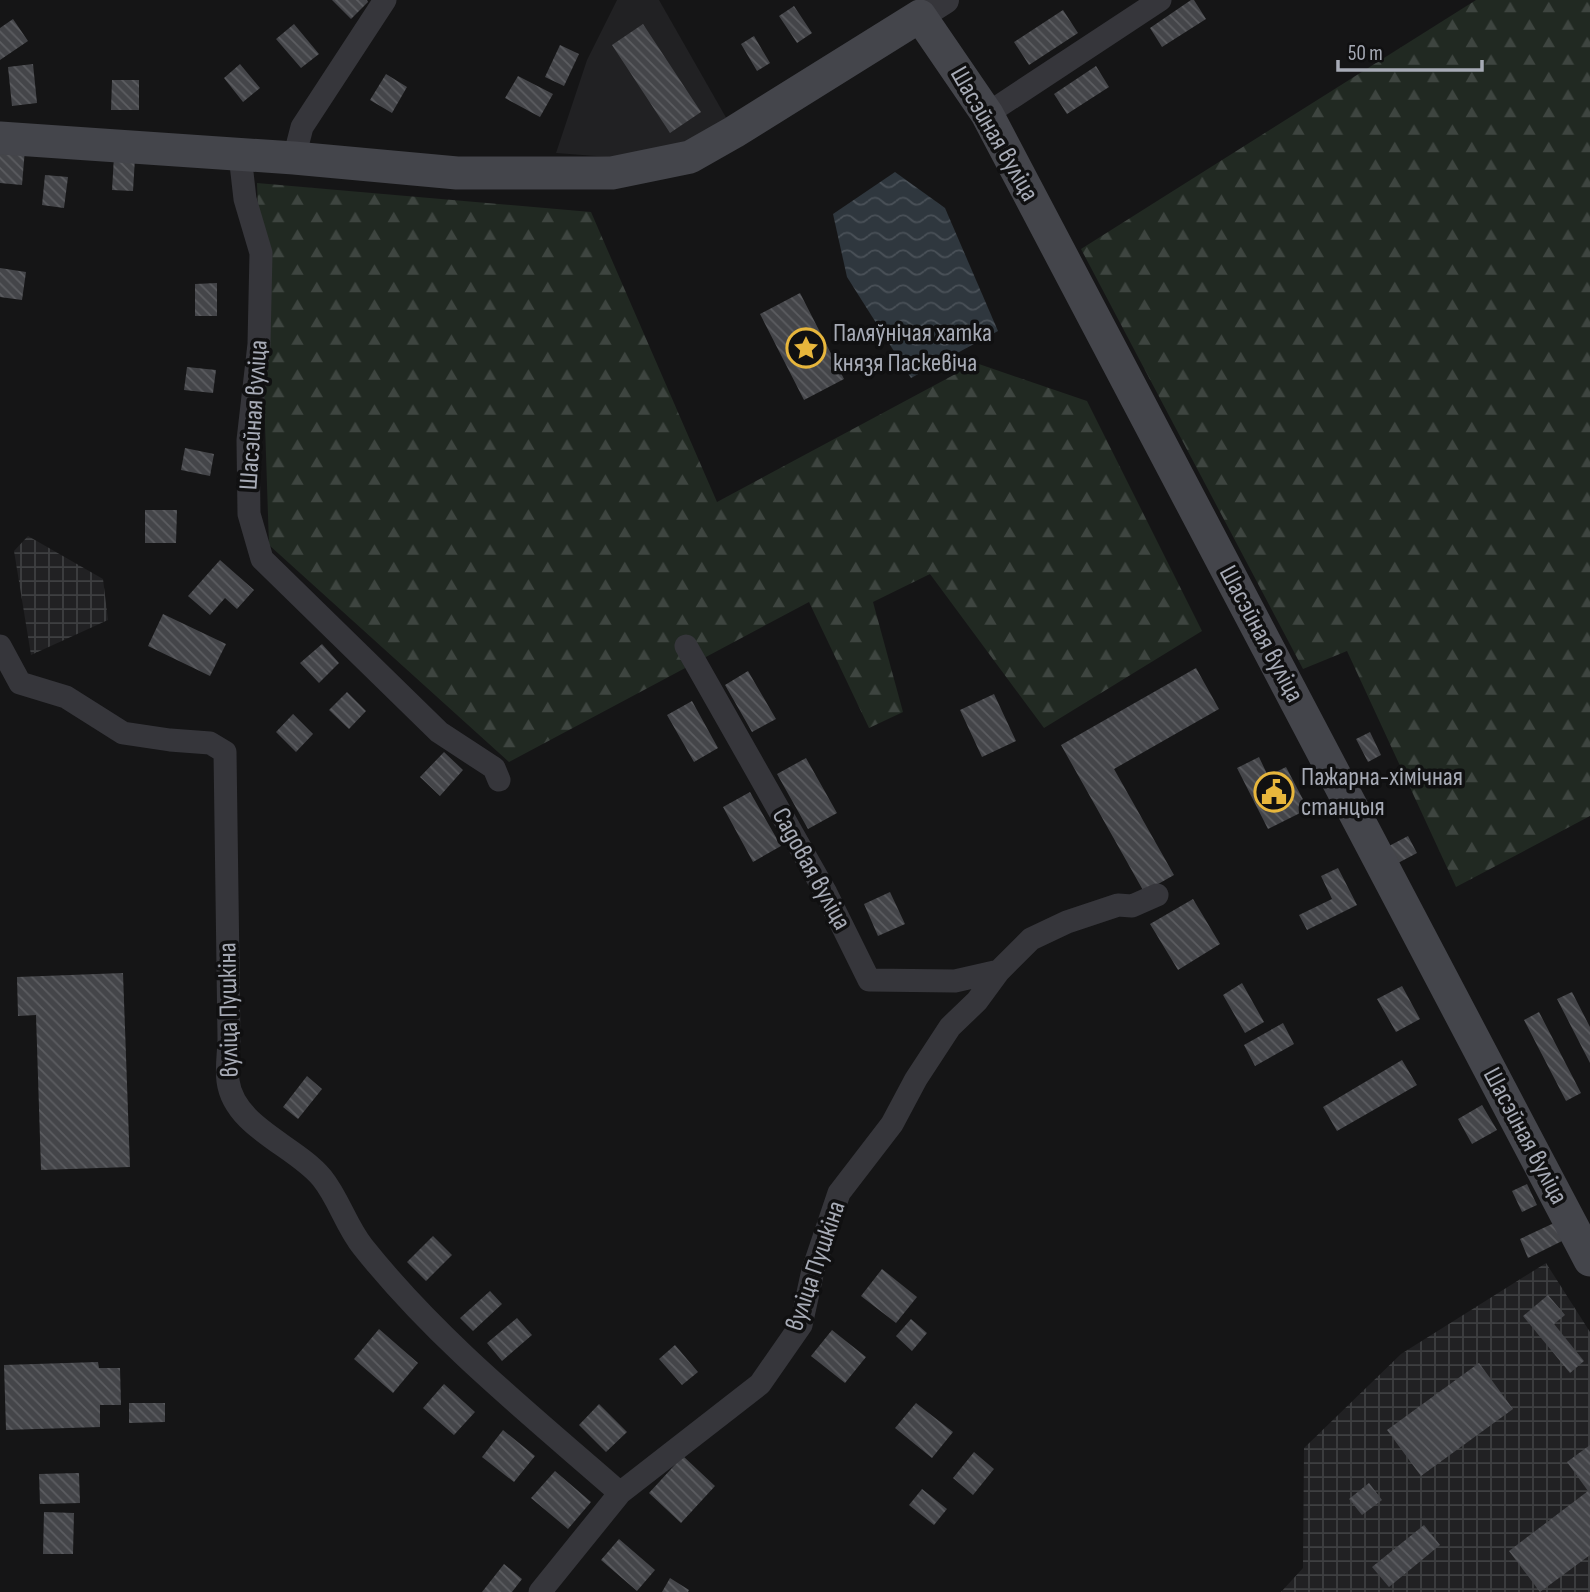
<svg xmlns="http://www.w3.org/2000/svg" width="1590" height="1592" font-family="'Sofia Sans Condensed',sans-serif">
<defs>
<pattern id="industrial-grid" width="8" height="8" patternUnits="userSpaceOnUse" patternTransform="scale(1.75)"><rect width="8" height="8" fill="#212123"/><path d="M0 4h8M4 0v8" fill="none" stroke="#3e3f41"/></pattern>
<pattern id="forest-firs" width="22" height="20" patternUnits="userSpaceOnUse" patternTransform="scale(1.75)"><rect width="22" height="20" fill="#212922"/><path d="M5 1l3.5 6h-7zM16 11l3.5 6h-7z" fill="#3e4540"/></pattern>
<pattern id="water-waves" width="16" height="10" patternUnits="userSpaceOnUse" patternTransform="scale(1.75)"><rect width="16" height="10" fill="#2f373e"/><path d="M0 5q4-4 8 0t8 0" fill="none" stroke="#4a5158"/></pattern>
<pattern id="building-back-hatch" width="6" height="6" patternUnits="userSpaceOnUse" patternTransform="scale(1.75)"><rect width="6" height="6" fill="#444549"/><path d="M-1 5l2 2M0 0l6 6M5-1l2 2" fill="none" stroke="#5c5d61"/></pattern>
</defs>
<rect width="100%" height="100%" fill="#151516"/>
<path fill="#212123" d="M 617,0 L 659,0 L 728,121 L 680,147 L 635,159 L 556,153 L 587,60 Z"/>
<path fill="url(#industrial-grid)" d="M 28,536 L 103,579 L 108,620 L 31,655 L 14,551 Z
M 1546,1263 L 1590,1332 L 1590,1592 L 1281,1592 L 1303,1568 L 1304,1448 L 1401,1354 Z"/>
<path fill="url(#forest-firs)" d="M 1476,0 L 1590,0 L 1590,816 L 1456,887 L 1347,651 L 1303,669 L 1081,249 Z
M 257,183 L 591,212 L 717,502 L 976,363 L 1087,401 L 1202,631 L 1044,728 L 930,574 L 873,602 L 903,712 L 869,728 L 809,602 L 509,762 L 269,545 Z"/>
<path fill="url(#water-waves)" d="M 895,172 L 945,208 L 998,331 L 911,378 L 847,277 L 833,214 Z"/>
<path fill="url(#building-back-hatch)" d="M 332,0 L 367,0 L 368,2 L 351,19 Z
M 1191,0 L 1194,0 L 1206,19 L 1162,47 L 1150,28 Z
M 794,6 L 812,33 L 797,43 L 779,16 Z
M 1063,10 L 1078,33 L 1029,65 L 1014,42 Z
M 13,19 L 28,41 L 0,60 L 0,28 Z
M 294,24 L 319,54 L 301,68 L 276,39 Z
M 643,24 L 701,112 L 670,133 L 612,45 Z
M 754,36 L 770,63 L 757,71 L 741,44 Z
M 560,45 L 579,54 L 564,86 L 545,77 Z
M 33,64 L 37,103 L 12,106 L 8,67 Z
M 240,64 L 260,88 L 243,102 L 224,78 Z
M 1096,66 L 1109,87 L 1067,114 L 1054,94 Z
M 386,74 L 407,87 L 392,113 L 370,100 Z
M 518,76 L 553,94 L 540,117 L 505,98 Z
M 112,80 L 139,80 L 139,110 L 111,110 Z
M 0,147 L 25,149 L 22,185 L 0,183 Z
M 114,156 L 135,158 L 133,191 L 112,190 Z
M 45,175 L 68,177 L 64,208 L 42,205 Z
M 0,268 L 26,272 L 22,300 L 0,297 Z
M 217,283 L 217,316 L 195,316 L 195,284 Z
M 800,293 L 844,379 L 804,400 L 760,314 Z
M 187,367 L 216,370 L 213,393 L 184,390 Z
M 185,448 L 214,454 L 210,476 L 181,470 Z
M 145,510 L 177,510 L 176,543 L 145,543 Z
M 220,560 L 254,590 L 237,609 L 225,598 L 210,615 L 188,596 Z
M 163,614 L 226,644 L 210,676 L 148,646 Z
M 322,644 L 339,663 L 319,683 L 300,663 Z
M 1196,668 L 1219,709 L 1114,769 L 1174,875 L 1144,892 L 1061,745 Z
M 748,671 L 776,719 L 752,732 L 725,685 Z
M 347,692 L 366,711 L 349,729 L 329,710 Z
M 994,694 L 1016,741 L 982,757 L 960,710 Z
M 692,701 L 718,748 L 694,762 L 667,715 Z
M 293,714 L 313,734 L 296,752 L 276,732 Z
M 1370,732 L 1381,755 L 1368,762 L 1356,739 Z
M 444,752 L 463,770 L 440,796 L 420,777 Z
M 1259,757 L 1268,776 L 1286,767 L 1308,809 L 1268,829 L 1237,768 Z
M 806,758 L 837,813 L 808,829 L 777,774 Z
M 750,792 L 781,846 L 753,862 L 723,807 Z
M 1408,836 L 1417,853 L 1398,863 L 1389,846 Z
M 1338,868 L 1357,905 L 1307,930 L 1299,915 L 1332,899 L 1321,876 Z
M 890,892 L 905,924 L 878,936 L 864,904 Z
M 1193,899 L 1220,944 L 1178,970 L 1150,924 Z
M 123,973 L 130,1167 L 41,1170 L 36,1015 L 18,1016 L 17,977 Z
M 1242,983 L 1264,1022 L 1245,1033 L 1223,995 Z
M 1402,986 L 1420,1019 L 1396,1032 L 1377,999 Z
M 1572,992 L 1590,1027 L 1590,1063 L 1557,999 Z
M 1539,1012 L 1581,1093 L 1566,1101 L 1524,1020 Z
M 1283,1023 L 1294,1044 L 1255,1066 L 1244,1045 Z
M 1402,1060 L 1417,1085 L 1337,1131 L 1323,1107 Z
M 307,1076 L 322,1089 L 298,1119 L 283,1107 Z
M 1482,1105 L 1497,1130 L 1472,1144 L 1458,1119 Z
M 1527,1184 L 1537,1205 L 1522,1212 L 1512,1191 Z
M 1554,1223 L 1562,1241 L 1528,1258 L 1520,1239 Z
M 433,1236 L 452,1255 L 426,1281 L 407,1262 Z
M 882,1269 L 917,1297 L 896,1323 L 861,1296 Z
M 490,1291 L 502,1304 L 473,1331 L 460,1318 Z
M 1548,1295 L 1565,1315 L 1554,1324 L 1584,1361 L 1570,1373 L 1523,1316 Z
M 517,1318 L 532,1335 L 502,1361 L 487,1343 Z
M 911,1319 L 927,1333 L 912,1351 L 896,1336 Z
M 379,1329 L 418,1363 L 393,1393 L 354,1359 Z
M 832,1330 L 866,1357 L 845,1383 L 811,1356 Z
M 675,1345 L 698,1372 L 682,1385 L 659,1359 Z
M 98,1362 L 99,1368 L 120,1368 L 121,1405 L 100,1405 L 100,1427 L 6,1430 L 4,1365 Z
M 1479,1363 L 1513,1409 L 1421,1476 L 1387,1430 Z
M 444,1384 L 475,1412 L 454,1435 L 423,1408 Z
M 129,1403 L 165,1403 L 165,1422 L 129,1423 Z
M 916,1403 L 953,1432 L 932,1458 L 895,1428 Z
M 599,1404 L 627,1432 L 606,1452 L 579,1425 Z
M 503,1430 L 535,1456 L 514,1482 L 482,1457 Z
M 1590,1445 L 1590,1555 L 1540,1592 L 1509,1551 L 1588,1491 L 1567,1462 Z
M 974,1452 L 994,1469 L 973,1495 L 953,1478 Z
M 683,1456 L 715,1486 L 681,1523 L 649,1493 Z
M 555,1471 L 591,1502 L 568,1529 L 531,1498 Z
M 79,1473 L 80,1503 L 40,1504 L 39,1474 Z
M 1369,1483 L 1382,1500 L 1362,1515 L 1349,1499 Z
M 922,1489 L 947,1509 L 934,1525 L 909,1505 Z
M 44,1512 L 74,1513 L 73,1554 L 43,1554 Z
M 1424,1525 L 1440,1545 L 1389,1587 L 1372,1567 Z
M 619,1539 L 655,1570 L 637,1591 L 601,1560 Z
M 504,1564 L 522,1579 L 512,1592 L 482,1592 Z
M 670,1578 L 689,1590 L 688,1592 L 662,1592 Z"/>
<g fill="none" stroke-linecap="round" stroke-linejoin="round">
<path stroke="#36363b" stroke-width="23" d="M 987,114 L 1160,0
M 240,155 L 245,199 L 261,253 L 259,344 L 248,440 L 249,514 L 262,559 L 439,732 L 494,768 L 499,780
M 294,158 L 302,127 L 385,0
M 0,646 L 20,683 L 66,697 L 123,733 L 170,740 L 210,743 L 225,752 L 229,1038 C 229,1052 226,1067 228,1081 C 234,1127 296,1146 322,1178 C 339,1199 346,1226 363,1247 C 437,1340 531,1415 620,1493 L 540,1592
M 686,646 L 826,893 L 869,980 L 955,981 L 999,971
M 620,1493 L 760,1384 L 801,1325 L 813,1270 L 839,1193 L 892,1124 L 916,1079 L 950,1027 L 977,1001 L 999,971 L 1031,939 L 1067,922 L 1118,905 L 1132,906 L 1157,895"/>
<path stroke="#36363b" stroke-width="28" d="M 920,16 L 945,0"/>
<path stroke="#44454b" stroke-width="33" d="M 0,138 L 294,158 L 457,173 L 612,173 L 690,157 L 734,132 L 920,16 L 987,114 L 1590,1260"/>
</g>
<defs>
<g id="sight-ring" transform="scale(2.0125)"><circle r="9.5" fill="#101011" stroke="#e7b63c" stroke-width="1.5"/><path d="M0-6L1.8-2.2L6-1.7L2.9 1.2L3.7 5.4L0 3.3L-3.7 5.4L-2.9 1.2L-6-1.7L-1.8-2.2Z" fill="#e7b63c"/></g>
<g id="civic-ring" transform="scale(2.0125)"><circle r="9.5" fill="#101011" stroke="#e7b63c" stroke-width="1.5"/><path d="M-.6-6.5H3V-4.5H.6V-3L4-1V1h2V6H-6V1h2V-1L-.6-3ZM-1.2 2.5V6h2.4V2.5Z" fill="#e7b63c"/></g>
</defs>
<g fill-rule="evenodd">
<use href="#sight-ring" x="806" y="348"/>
<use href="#civic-ring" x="1274" y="792"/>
</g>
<g text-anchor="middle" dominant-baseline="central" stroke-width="7" stroke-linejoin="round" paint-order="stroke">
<g font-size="26" fill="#a7abb6" stroke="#101011">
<text transform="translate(994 134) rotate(60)">Шасэйная вуліца</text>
<text transform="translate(254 415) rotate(-86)">Шасэйная вуліца</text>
<text transform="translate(1261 634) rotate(62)">Шасэйная вуліца</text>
<text transform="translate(811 869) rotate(61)">Садовая вуліца</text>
<text transform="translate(229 1010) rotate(-91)">вуліца Пушкіна</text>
<text transform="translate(1525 1136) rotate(62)">Шасэйная вуліца</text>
<text transform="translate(816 1266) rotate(-71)">вуліца Пушкіна</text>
</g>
<g font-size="26" fill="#a7abb6" stroke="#101011" text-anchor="start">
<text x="833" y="333">Паляўнічая хатка<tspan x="833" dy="30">князя Паскевіча</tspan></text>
<text x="1301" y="777">Пажарна-хімічная<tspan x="1301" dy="30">станцыя</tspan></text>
</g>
</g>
<path d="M1338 60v10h144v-10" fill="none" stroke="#a7abb6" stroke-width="3.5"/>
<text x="1348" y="60" font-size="21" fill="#a7abb6" stroke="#101011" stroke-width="5" paint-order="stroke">50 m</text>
</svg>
